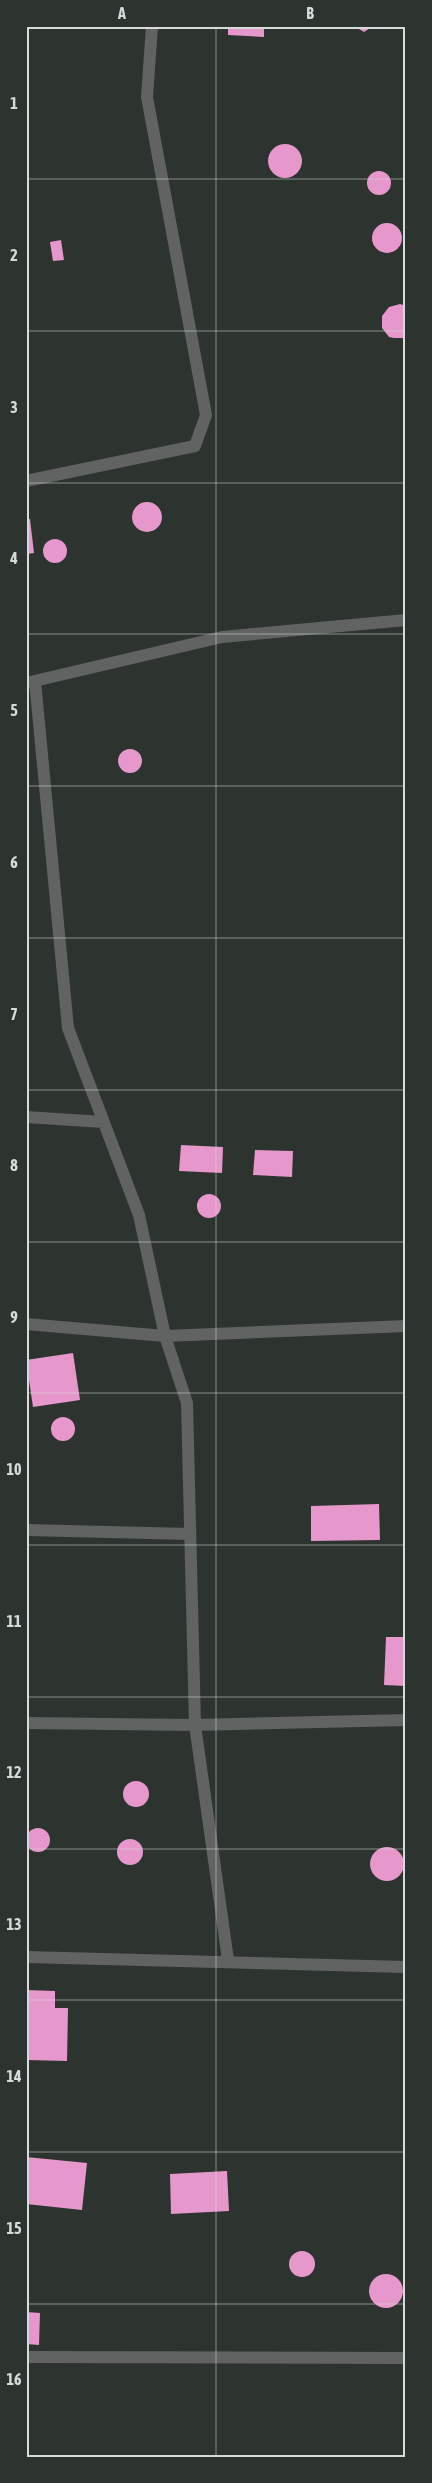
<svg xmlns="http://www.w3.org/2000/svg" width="432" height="2483" font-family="'Asap Condensed',sans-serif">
<rect width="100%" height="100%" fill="#2d332f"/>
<path fill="#e697cc" d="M 228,26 L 264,26 L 264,37 L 228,35 Z
M 354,26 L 373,26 L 364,32 Z
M268 161a17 17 0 1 1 34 0a17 17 0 1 1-34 0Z
M367 183a12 12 0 1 1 24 0a12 12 0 1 1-24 0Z
M372 238a15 15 0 1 1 30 0a15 15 0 1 1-30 0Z
M 61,240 L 64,260 L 53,261 L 50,242 Z
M 400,304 L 406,306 L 406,338 L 394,338 L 389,337 L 382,328 L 382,316 L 389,307 Z
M132 517a15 15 0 1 1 30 0a15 15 0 1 1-30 0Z
M 30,519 L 34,553 L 26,554 L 26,520 Z
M43 551a12 12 0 1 1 24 0a12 12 0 1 1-24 0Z
M118 761a12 12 0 1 1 24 0a12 12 0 1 1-24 0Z
M 181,1145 L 223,1147 L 222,1173 L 179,1171 Z
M 255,1150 L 293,1151 L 292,1177 L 253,1175 Z
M197 1206a12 12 0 1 1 24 0a12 12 0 1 1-24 0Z
M 73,1353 L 80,1400 L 33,1407 L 26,1360 Z
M51 1429a12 12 0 1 1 24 0a12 12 0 1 1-24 0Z
M 379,1504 L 380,1540 L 311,1541 L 311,1506 Z
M 386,1637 L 406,1637 L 406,1686 L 384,1685 Z
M123 1794a13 13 0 1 1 26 0a13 13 0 1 1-26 0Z
M26 1840a12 12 0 1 1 24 0a12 12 0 1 1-24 0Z
M117 1852a13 13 0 1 1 26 0a13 13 0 1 1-26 0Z
M370 1864a17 17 0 1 1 34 0a17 17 0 1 1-34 0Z
M 26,1990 L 55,1991 L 55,2008 L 68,2008 L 67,2061 L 26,2060 Z
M 26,2157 L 87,2163 L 82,2210 L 26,2204 Z
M 227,2171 L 229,2211 L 171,2214 L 170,2174 Z
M289 2264a13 13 0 1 1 26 0a13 13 0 1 1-26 0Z
M369 2291a17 17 0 1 1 34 0a17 17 0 1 1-34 0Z
M 26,2312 L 40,2313 L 39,2345 L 26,2344 Z"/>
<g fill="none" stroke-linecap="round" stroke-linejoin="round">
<path stroke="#606361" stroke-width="12" d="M 26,481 L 195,446 L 206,415 L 147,97 L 152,26
M 35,681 L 68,1028 L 139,1215 L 165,1336 L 187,1403 L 195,1725 L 228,1960
M 26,683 L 222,637 L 406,620
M 26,1117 L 103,1122
M 26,1324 L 165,1336 L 406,1326
M 26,1530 L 190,1534
M 26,1723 L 195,1725 L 406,1720
M 26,1957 L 406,1967
M 26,2357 L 406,2358"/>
</g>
<path fill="none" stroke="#d6dad8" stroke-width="1" stroke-opacity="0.55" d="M 216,26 L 216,2457M 26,179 L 406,179M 26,331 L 406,331M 26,483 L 406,483M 26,634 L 406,634M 26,786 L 406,786M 26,938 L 406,938M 26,1090 L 406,1090M 26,1242 L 406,1242M 26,1393 L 406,1393M 26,1545 L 406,1545M 26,1697 L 406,1697M 26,1849 L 406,1849M 26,2000 L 406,2000M 26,2152 L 406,2152M 26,2304 L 406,2304"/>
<rect width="432" height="2483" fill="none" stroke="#2d332f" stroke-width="55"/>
<rect x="28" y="28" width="376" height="2428" fill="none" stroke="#d6dad8" stroke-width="2"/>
<g font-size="16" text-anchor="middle" font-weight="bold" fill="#d6dad8">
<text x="122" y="19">A</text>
<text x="310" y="19">B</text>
<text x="14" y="109">1</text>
<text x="14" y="261">2</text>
<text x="14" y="413">3</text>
<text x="14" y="564">4</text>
<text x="14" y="716">5</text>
<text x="14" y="868">6</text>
<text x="14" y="1020">7</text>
<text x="14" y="1171">8</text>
<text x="14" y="1323">9</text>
<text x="14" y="1475">10</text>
<text x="14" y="1627">11</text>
<text x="14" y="1778">12</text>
<text x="14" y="1930">13</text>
<text x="14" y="2082">14</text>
<text x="14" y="2234">15</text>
<text x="14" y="2385">16</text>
</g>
</svg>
